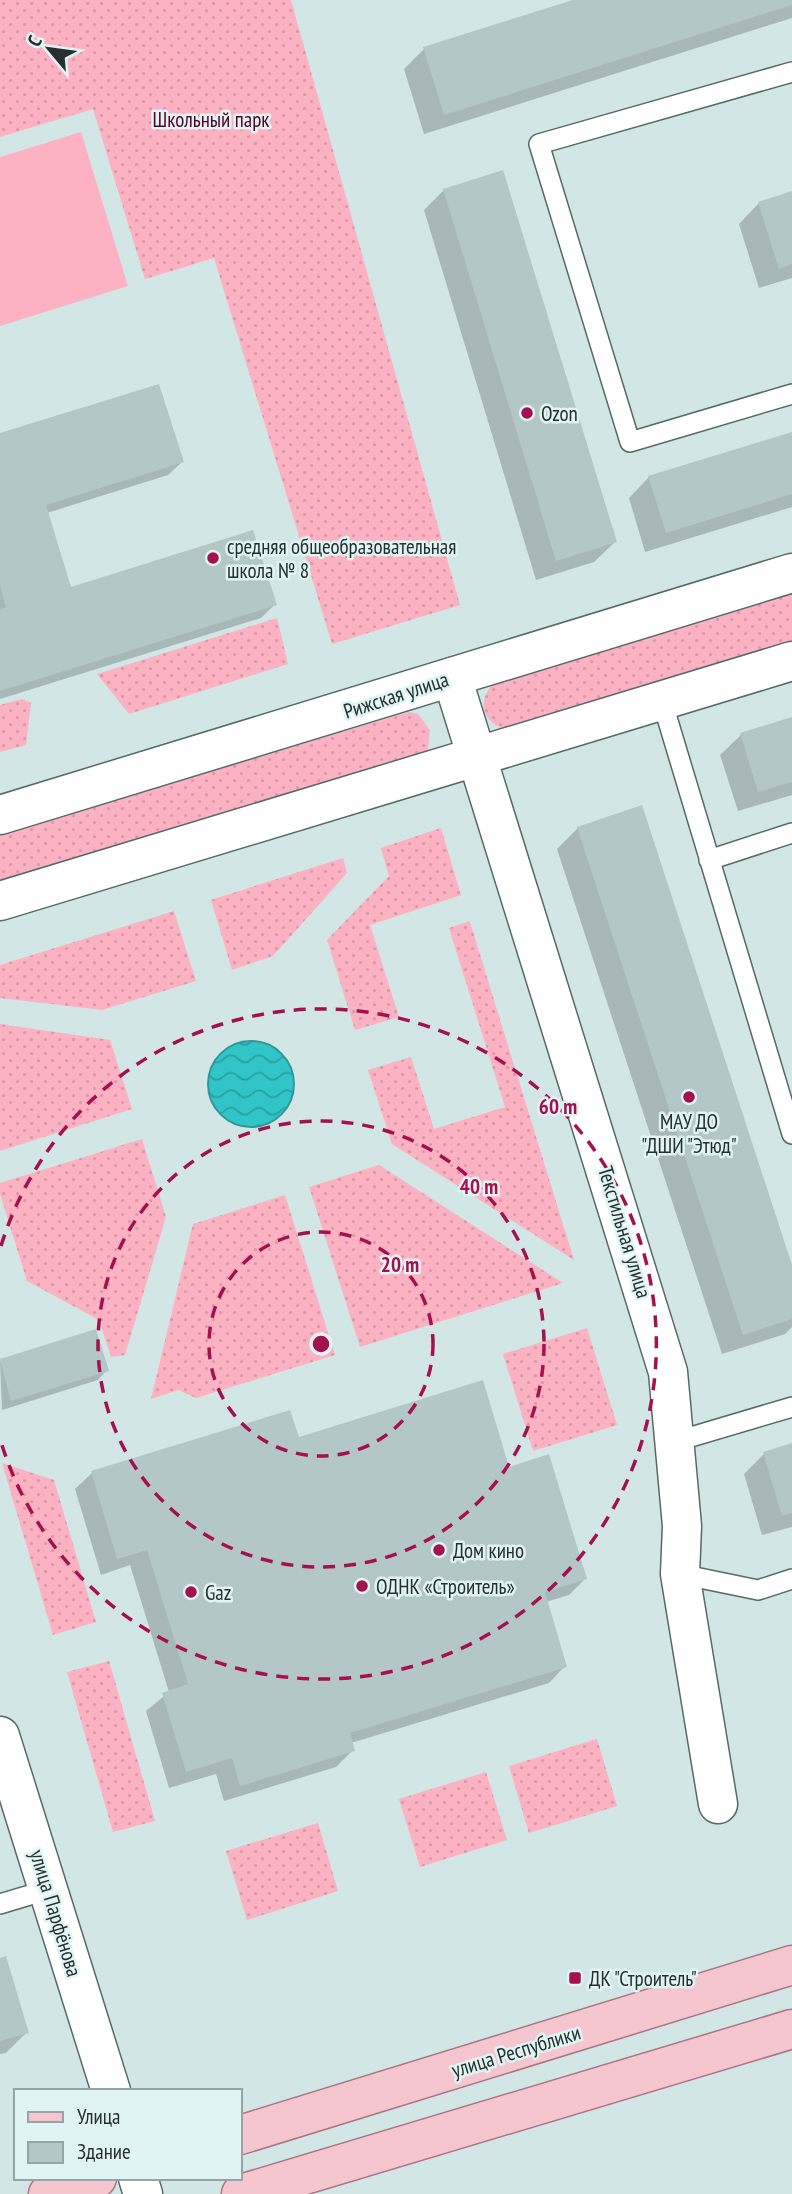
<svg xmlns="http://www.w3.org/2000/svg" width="792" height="2194" font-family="'PT Sans Narrow',sans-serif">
<defs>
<pattern id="grass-dots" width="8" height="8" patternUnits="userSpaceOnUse" patternTransform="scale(1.75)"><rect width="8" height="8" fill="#fcb2c3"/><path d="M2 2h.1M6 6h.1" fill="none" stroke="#d899a8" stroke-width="1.8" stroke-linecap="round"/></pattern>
<pattern id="water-waves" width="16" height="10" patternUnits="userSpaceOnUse" patternTransform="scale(1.75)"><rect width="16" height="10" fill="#31c5c7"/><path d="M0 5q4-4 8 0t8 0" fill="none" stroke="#2aa0a2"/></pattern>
</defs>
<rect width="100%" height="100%" fill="#d2e6e6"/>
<path fill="url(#grass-dots)" d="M 0,0 L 291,0 L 460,605 L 332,644 L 214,258 L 145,279 L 93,109 L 0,137 Z
M 792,591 L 792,644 L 505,729 C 483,722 477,703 492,685 Z
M 277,618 L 288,664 L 129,714 L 97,674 Z
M 22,699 L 31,703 L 26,745 L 0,752 L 0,705 Z
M 409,712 L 418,714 L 430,730 L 428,749 L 421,756 L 0,887 L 0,834 Z
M 441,828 L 461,895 L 370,925 L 399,1017 L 355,1030 L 327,940 L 389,876 L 381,848 Z
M 343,858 L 347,873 L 273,956 L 232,970 L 211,900 Z
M 174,911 L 196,981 L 102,1010 L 0,998 L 0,965 Z
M 470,921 L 470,922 L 574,1260 L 392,1144 L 368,1070 L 411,1057 L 434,1129 L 505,1107 L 449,928 Z
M 0,1024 L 110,1040 L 132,1109 L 0,1151 Z
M 142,1139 L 166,1217 L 125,1355 L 111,1357 L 99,1320 L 27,1281 L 0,1194 L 0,1183 Z
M 379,1165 L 563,1283 L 360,1347 L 309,1187 Z
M 285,1195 L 335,1355 L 196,1398 L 178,1390 L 151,1399 L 193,1224 Z
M 587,1328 L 617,1425 L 533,1451 L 503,1354 Z
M 2,1463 L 54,1480 L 96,1622 L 53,1635 Z
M 109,1661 L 155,1821 L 113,1832 L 67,1672 Z
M 597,1739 L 617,1806 L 529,1833 L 509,1766 Z
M 486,1772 L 507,1840 L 420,1867 L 399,1799 Z
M 318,1823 L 338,1891 L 247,1920 L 226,1851 Z"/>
<path fill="#fcb2c3" d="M 81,132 L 128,286 L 0,326 L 0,157 Z"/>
<path fill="url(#water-waves)" stroke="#2e9899" stroke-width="2" d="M208 1084a43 43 0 1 1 86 0a43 43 0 1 1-86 0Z"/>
<path fill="#0003" d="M 579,0 L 792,0 L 792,18 L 424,134 L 404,69 L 424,49 Z
M 444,190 L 615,542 L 594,562 L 536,580 L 424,210 Z
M 792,193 L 792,278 L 759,288 L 739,224 L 759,203 Z
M 792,434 L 792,507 L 645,552 L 629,498 L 649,477 Z
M 0,435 L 182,462 L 168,475 L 47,513 L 70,589 L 275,604 L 261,618 L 0,699 Z
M 792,719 L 792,795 L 738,811 L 720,755 L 741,735 Z
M 578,828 L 792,1271 L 792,1327 L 785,1334 L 722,1354 L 557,849 Z
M 95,1331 L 107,1370 L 98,1380 L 2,1410 L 0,1361 Z
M 298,1440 L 508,1469 L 585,1579 L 569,1595 L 546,1602 L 565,1666 L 549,1683 L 351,1743 L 353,1750 L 336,1767 L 224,1801 L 216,1774 L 169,1788 L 146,1711 L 169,1692 L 130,1565 L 101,1575 L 75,1489 L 92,1473 Z
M 792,1445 L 792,1527 L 762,1535 L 744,1474 L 764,1454 Z
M 0,1960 L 27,2032 L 6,2053 L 0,2054 Z"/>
<path fill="#b3c7c7" d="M 573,0 L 792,0 L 792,5 L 444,115 L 423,47 Z
M 503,170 L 617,542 L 556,561 L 443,189 Z
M 792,191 L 792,264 L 779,269 L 758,202 Z
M 159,384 L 184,462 L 46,505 L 71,587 L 253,530 L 277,605 L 0,691 L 0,609 L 6,607 L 0,586 L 0,433 Z
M 792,432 L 792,494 L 666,533 L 648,476 Z
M 792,717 L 792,782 L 758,792 L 740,733 Z
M 642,805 L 792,1265 L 792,1319 L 743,1335 L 577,827 Z
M 96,1329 L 109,1371 L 11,1401 L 0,1359 Z
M 483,1380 L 509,1467 L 549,1454 L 587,1579 L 545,1592 L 567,1667 L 350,1733 L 355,1751 L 240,1786 L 232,1758 L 186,1772 L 162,1693 L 188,1684 L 147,1550 L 117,1559 L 91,1471 L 290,1410 L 299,1437 Z
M 792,1443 L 792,1513 L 782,1516 L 763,1452 Z
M 6,1956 L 29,2033 L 0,2041 L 0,1958 Z"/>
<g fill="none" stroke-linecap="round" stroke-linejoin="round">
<g stroke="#576969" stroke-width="22">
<path id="service" d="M 792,72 L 539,144 L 630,442 L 792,394
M 662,701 L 792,1134
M 709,860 L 792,833
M 674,1442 L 792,1407
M 680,1574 L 758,1590 L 792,1579
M 0,1904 L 50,1889"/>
</g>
<g stroke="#576969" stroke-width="41">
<path id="minor" d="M 452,677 L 668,1372 L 682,1526 L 680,1574 L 718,1804
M 0,1736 L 111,2091
M 138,2178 L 143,2194"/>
</g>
<g stroke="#576969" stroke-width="41">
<path id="tertiary" d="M 0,815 L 792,573
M 0,901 L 792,661"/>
</g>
<g stroke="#a97784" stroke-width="41">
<path id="primary" d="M 240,2135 L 792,1965
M 48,2194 L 97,2178
M 241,2194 L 792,2029"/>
</g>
<use href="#service" stroke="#fff" stroke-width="19"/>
<use href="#minor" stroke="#fff" stroke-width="38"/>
<use href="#tertiary" stroke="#fff" stroke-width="38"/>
<use href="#primary" stroke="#f5c5d0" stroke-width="38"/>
</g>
<g fill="none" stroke="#a5114e" stroke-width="3.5" stroke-dasharray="12 9">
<circle cx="321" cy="1344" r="112"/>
<circle cx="321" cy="1344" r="223"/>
<path d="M1 1246A335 335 0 1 1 1 1442"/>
</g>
<g fill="#a5114e" stroke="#dff4f3" stroke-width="2.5">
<circle cx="527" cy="413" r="7"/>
<circle cx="213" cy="558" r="7"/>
<circle cx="689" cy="1097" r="7"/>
<circle cx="439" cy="1550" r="7"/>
<circle cx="362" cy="1586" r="7"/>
<circle cx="191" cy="1592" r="7"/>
<rect x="568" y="1971" width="14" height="14" rx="3.5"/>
</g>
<g text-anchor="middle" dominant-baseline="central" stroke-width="5" stroke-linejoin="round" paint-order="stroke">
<g font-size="21" fill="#570024" stroke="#dff4f3">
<text x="211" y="119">Школьный парк</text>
</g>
<g font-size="21" fill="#272f2f" stroke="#dff4f3" text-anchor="start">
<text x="541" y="413">Ozon</text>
<text x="227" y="546">средняя общеобразовательная<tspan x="227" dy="24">школа № 8</tspan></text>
<text x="689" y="1121" text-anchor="middle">МАУ ДО<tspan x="689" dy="24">"ДШИ "Этюд"</tspan></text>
<text x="453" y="1550">Дом кино</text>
<text x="376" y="1586">ОДНК «Строитель»</text>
<text x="205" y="1592">Gaz</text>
<text x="589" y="1978">ДК "Строитель"</text>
</g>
<g font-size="21" fill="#272f2f" stroke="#dff4f3">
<text transform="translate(396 695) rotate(-18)">Рижская улица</text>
<text transform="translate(625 1232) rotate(73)">Текстильная улица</text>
<text transform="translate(56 1913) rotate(73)">улица Парфёнова</text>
<text transform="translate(516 2051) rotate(-17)">улица Республики</text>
</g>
</g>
<circle cx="321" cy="1344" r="10" fill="#a5114e" stroke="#dff4f3" stroke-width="3.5"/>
<g font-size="21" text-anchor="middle" font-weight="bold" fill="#a5114e" stroke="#dff4f3" stroke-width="5" stroke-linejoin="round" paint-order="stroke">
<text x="558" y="1114">60 m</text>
<text x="479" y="1194">40 m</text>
<text x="400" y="1272">20 m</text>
</g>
<rect x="14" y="2089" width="228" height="91" fill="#dff4f3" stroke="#95a5a5" stroke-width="2"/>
<rect x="28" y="2112" width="35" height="10" fill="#f5c5d0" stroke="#95a5a5" stroke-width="2"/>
<text x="77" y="2124" font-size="21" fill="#272f2f">Улица</text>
<rect x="28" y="2142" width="35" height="21" fill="#b3c7c7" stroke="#95a5a5" stroke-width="2"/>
<text x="77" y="2159" font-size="21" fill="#272f2f">Здание</text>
<g transform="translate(49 49) rotate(299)" stroke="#dff4f3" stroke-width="5" paint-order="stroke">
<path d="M0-5L12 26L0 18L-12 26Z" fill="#272f2f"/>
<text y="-10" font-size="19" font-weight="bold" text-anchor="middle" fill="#272f2f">С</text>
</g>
</svg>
